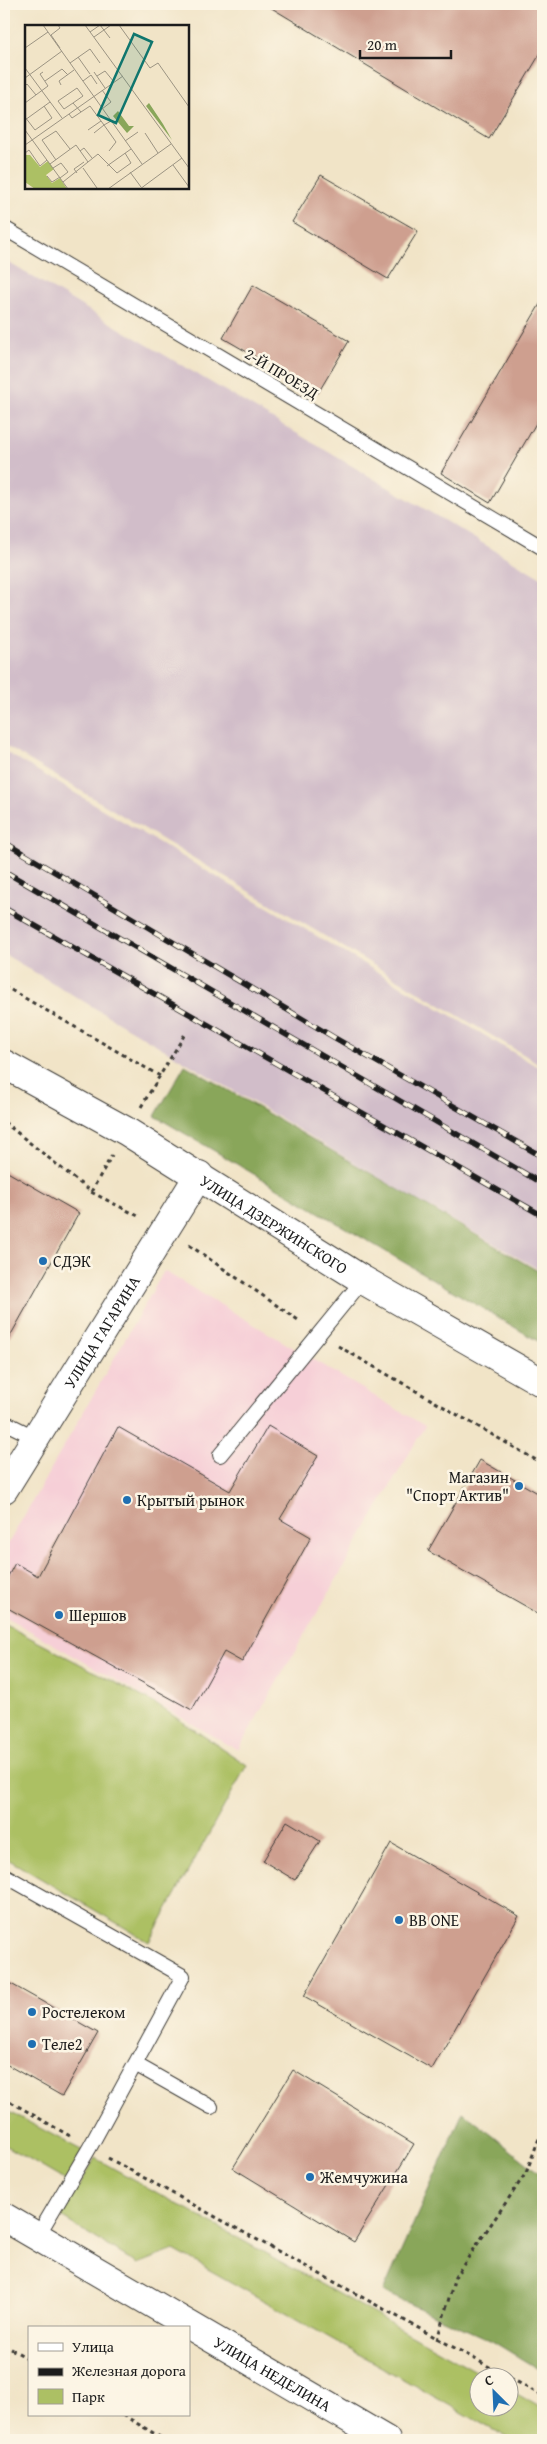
<svg xmlns="http://www.w3.org/2000/svg" width="547" height="2444" font-family="'Gentium Book Plus',serif">
<rect width="100%" height="100%" fill="#fcf5e5"/>
<filter id="ink" filterUnits="userSpaceOnUse"><feTurbulence type="fractalNoise" baseFrequency=".02" numOctaves="2"/><feDisplacementMap in="SourceGraphic" scale="10" xChannelSelector="R" yChannelSelector="G"/><feConvolveMatrix kernelMatrix="1 2 1 2 8 2 1 2 1" color-interpolation-filters="sRGB"/></filter>
<filter id="wash" filterUnits="userSpaceOnUse"><feTurbulence type="fractalNoise" baseFrequency=".0096" numOctaves="4" result="noise"/><feDisplacementMap in="SourceGraphic" scale="20" xChannelSelector="R" yChannelSelector="G"/><feGaussianBlur stdDeviation="1.12" result="paint"/><feColorMatrix in="noise" values="0 0 0 0 0 0 0 0 0 0 0 0 0 0 0 0 0 1.4 0 .05"/><feComposite in="paint" operator="in"/></filter>
<g filter="url(#wash)">
<rect width="100%" height="100%" fill="#f1e4c7"/>
<path fill="#f6cfd7" d="M 164,1271 L 425,1426 L 238,1750 L 4,1616 L 4,1551 Z"/>
<path fill="#d1bdc9" d="M 4,260 L 543,579 L 543,1066 L 4,745 Z
M 4,751 L 543,1070 L 543,1272 L 402,1191 L 4,954 Z"/>
<path fill="#acc064" stroke="#646e40" d="M 4,1624 L 154,1703 L 247,1765 L 149,1942 L 4,1857 Z
M 4,2109 L 83,2151 L 66,2181 L 4,2145 Z
M 95,2158 L 485,2376 L 480,2376 L 480,2406 L 510,2406 L 510,2390 L 543,2409 L 543,2440 L 511,2440 L 174,2250 L 138,2264 L 61,2217 Z"/>
<path fill="#89a65a" stroke="#52613b" d="M 185,1065 L 543,1274 L 543,1344 L 155,1116 Z
M 463,2112 L 543,2176 L 543,2372 L 492,2341 L 383,2292 Z"/>
<g id="blocks">
<path fill="#ce9f8f" d="M 265,4 L 543,4 L 543,49 L 489,139 Z
M 321,175 L 418,231 L 388,279 L 292,222 Z
M 253,285 L 349,341 L 318,393 L 223,338 Z
M 543,299 L 543,411 L 490,503 L 441,473 Z
M 4,1170 L 79,1213 L 4,1347 Z
M 268,1426 L 318,1456 L 280,1519 L 311,1537 L 242,1662 L 224,1652 L 192,1710 L 4,1606 L 4,1584 L 15,1563 L 38,1576 L 118,1427 L 230,1491 Z
M 480,1460 L 543,1496 L 543,1616 L 428,1551 Z
M 287,1821 L 320,1841 L 295,1880 L 263,1861 Z
M 391,1843 L 519,1916 L 432,2069 L 304,1996 Z
M 4,1980 L 98,2033 L 62,2096 L 4,2063 Z
M 293,2070 L 414,2144 L 354,2242 L 233,2168 Z"/>
</g>
</g>
<g filter="url(#ink)">
<use href="#blocks" fill-opacity="0" stroke="#3c3a36" stroke-width="1"/>
<g fill="none" stroke-linecap="round" stroke-linejoin="round">
<g stroke="#3c3a36" stroke-width="16">
<path id="service" d="M 4,228 L 543,548
M 4,1422 L 36,1438
M 220,1455 L 363,1280
M 4,1875 L 183,1976 L 90,2147 L 37,2237
M 135,2064 L 211,2107"/>
</g>
<g stroke="#3c3a36" stroke-width="30">
<g id="tertiary">
<path id="s1" d="M 4,1064 L 126,1131 L 363,1280 L 543,1383"/>
<path id="s2" d="M 4,1489 L 199,1175"/>
<path id="s3" d="M 4,2217 L 386,2440"/>
</g>
</g>
<path stroke="#3c3a36" stroke-width="3" stroke-dasharray="4 4" stroke-linecap="butt" d="M 4,986 L 160,1076
M 141,1107 L 185,1034
M 4,1122 L 91,1192 L 140,1217
M 91,1192 L 112,1155
M 189,1245 L 301,1322
M 338,1346 L 543,1464
M 4,2098 L 70,2136
M 108,2158 L 506,2376
M 437,2340 L 455,2277 L 526,2173 L 543,2128
M 4,2345 L 29,2359
M 510,2378 L 543,2396
M 123,2415 L 165,2440"/>
<use href="#service" stroke="#fff" stroke-width="14"/>
<use href="#tertiary" stroke="#fff" stroke-width="28"/>
<g stroke="#1c1c1c" stroke-width="5.5">
<path id="rail" d="M 4,842 L 335,1038 L 543,1157
M 4,871 L 543,1184
M 4,908 L 543,1216"/>
</g>
<use href="#rail" stroke="#fcf5e5" stroke-width="4" stroke-dasharray="11" stroke-linecap="butt"/>
</g>
</g>
<g fill="#1f6fb2" stroke="#fcf5e5" stroke-width="2">
<circle cx="43" cy="1261" r="5"/>
<circle cx="519" cy="1486" r="5"/>
<circle cx="127" cy="1500" r="5"/>
<circle cx="59" cy="1615" r="5"/>
<circle cx="399" cy="1920" r="5"/>
<circle cx="32" cy="2012" r="5"/>
<circle cx="32" cy="2044" r="5"/>
<circle cx="310" cy="2177" r="5"/>
</g>
<g text-anchor="middle" dominant-baseline="central" stroke-width="5" stroke-linejoin="round" paint-order="stroke">
<g font-size="16" fill="#1c1c1c" stroke="#fcf5e5">
<text transform="translate(282 373) rotate(31)">2-Й ПРОЕЗД</text>
<text stroke="none"><textPath href="#s1" startOffset="314">УЛИЦА ДЗЕРЖИНСКОГО</textPath></text>
<text stroke="none"><textPath href="#s2" startOffset="185">УЛИЦА ГАГАРИНА</textPath></text>
<text stroke="none"><textPath href="#s3" startOffset="311">УЛИЦА НЕДЕЛИНА</textPath></text>
</g>
<g font-size="16" fill="#1c1c1c" stroke="#fcf5e5" text-anchor="start">
<text x="53" y="1261">СДЭК</text>
<text x="509" y="1477" text-anchor="end">Магазин<tspan x="509" dy="18">"Спорт Актив"</tspan></text>
<text x="137" y="1500">Крытый рынок</text>
<text x="69" y="1615">Шершов</text>
<text x="409" y="1920">BB ONE</text>
<text x="42" y="2012">Ростелеком</text>
<text x="42" y="2044">Теле2</text>
<text x="320" y="2177">Жемчужина</text>
</g>
</g>
<g transform="translate(25 25)">
<rect width="164" height="164" fill="#f1e4c7"/>
<path d="M 0,130 L 5,130 L 15,142 L 23,136 L 29,144 L 21,150 L 27,158 L 35,153 L 42,164 L 10,164 L 0,157 Z" fill="#acc064"/>
<path d="M 124,78 L 138,99 L 147,115 L 121,81 ZM 93,86 L 104,101 L 109,101 L 102,108 L 88,91 Z" fill="#89a65a"/>
<path fill="none" stroke="#9c9483" stroke-width="1" d="M 18,0 L 117,139M 60,0 L 164,143M 94,0 L 125,43 L 133,38 L 164,82M 65,7 L 75,0 L 85,13M 26,10 L 35,23M 26,10 L 35,3 L 33,0M 69,12 L 86,0M 0,23 L 23,7M 53,32 L 65,49M 45,38 L 65,24 L 75,38M 0,43 L 37,93M 69,47 L 80,63M 72,51 L 80,46 L 89,57M 0,53 L 37,26M 20,56 L 37,44 L 43,50M 58,56 L 66,50 L 72,59M 36,60 L 34,56 L 49,45M 0,61 L 2,59 L 11,70M 77,65 L 86,77 L 77,84M 0,78 L 23,61 L 15,49 L 18,47M 48,78 L 39,84 L 33,76 L 52,63 L 58,71 L 48,78 L 56,87M 44,89 L 47,93 L 65,81 L 79,100 L 86,96M 0,92 L 10,105 L 27,93 L 19,81M 0,95 L 25,77M 0,105 L 43,164M 63,105 L 76,96M 69,108 L 79,100 L 91,117 L 84,126M 120,108 L 133,128M 100,116 L 113,107M 0,120 L 98,51M 55,126 L 59,123 L 67,133M 0,128 L 4,125 L 15,141 L 22,135M 31,135 L 17,115 L 31,106 L 45,124M 25,139 L 51,120 L 63,137M 148,140 L 164,162M 82,141 L 106,124M 28,143 L 36,138 L 43,147 L 35,153M 58,143 L 72,163M 105,147 L 116,162M 52,148 L 49,144 L 59,137M 22,151 L 27,157 L 35,152M 38,157 L 73,129 L 92,148 L 106,138 L 100,128M 83,164 L 146,119M 115,164 L 157,133"/>
<path fill="#0f766e" fill-opacity="0.15" stroke="#0f766e" stroke-width="2.5" d="M 109,9 L 127,17 L 91,98 L 73,90 Z"/>
<rect width="164" height="164" fill="none" stroke="#1c1c1c" stroke-width="2.5"/>
</g>
<rect width="547" height="2444" fill="none" stroke="#fcf5e5" stroke-width="20"/>
<rect x="28" y="2326" width="162" height="90" fill="#fcf5e5" stroke="#a29e95"/>
<rect x="38" y="2343" width="25" height="8" fill="#ffffff" stroke="#a29e95"/>
<text x="72" y="2352" font-size="15" fill="#1c1c1c">Улица</text>
<rect x="38" y="2368" width="25" height="8" fill="#1c1c1c" stroke="#a29e95"/>
<text x="72" y="2376" font-size="15" fill="#1c1c1c">Железная дорога</text>
<rect x="38" y="2389" width="25" height="15" fill="#acc064" stroke="#a29e95"/>
<text x="72" y="2402" font-size="15" fill="#1c1c1c">Парк</text>
<g transform="translate(494 2392) rotate(336)"><circle r="24" fill="#fcf5e5" stroke="#a29e95"/>
<path d="M0-4L9 19L0 12L-9 19Z" fill="#1f6fb2"/>
<text y="-8" font-size="14" font-weight="bold" text-anchor="middle" fill="#1c1c1c">С</text>
</g>
<path d="M360 50v8h91v-8" fill="none" stroke="#1c1c1c" stroke-width="2.5"/>
<text x="367" y="50" font-size="15" fill="#1c1c1c" stroke="#fcf5e5" stroke-width="4" paint-order="stroke">20 m</text>
</svg>
